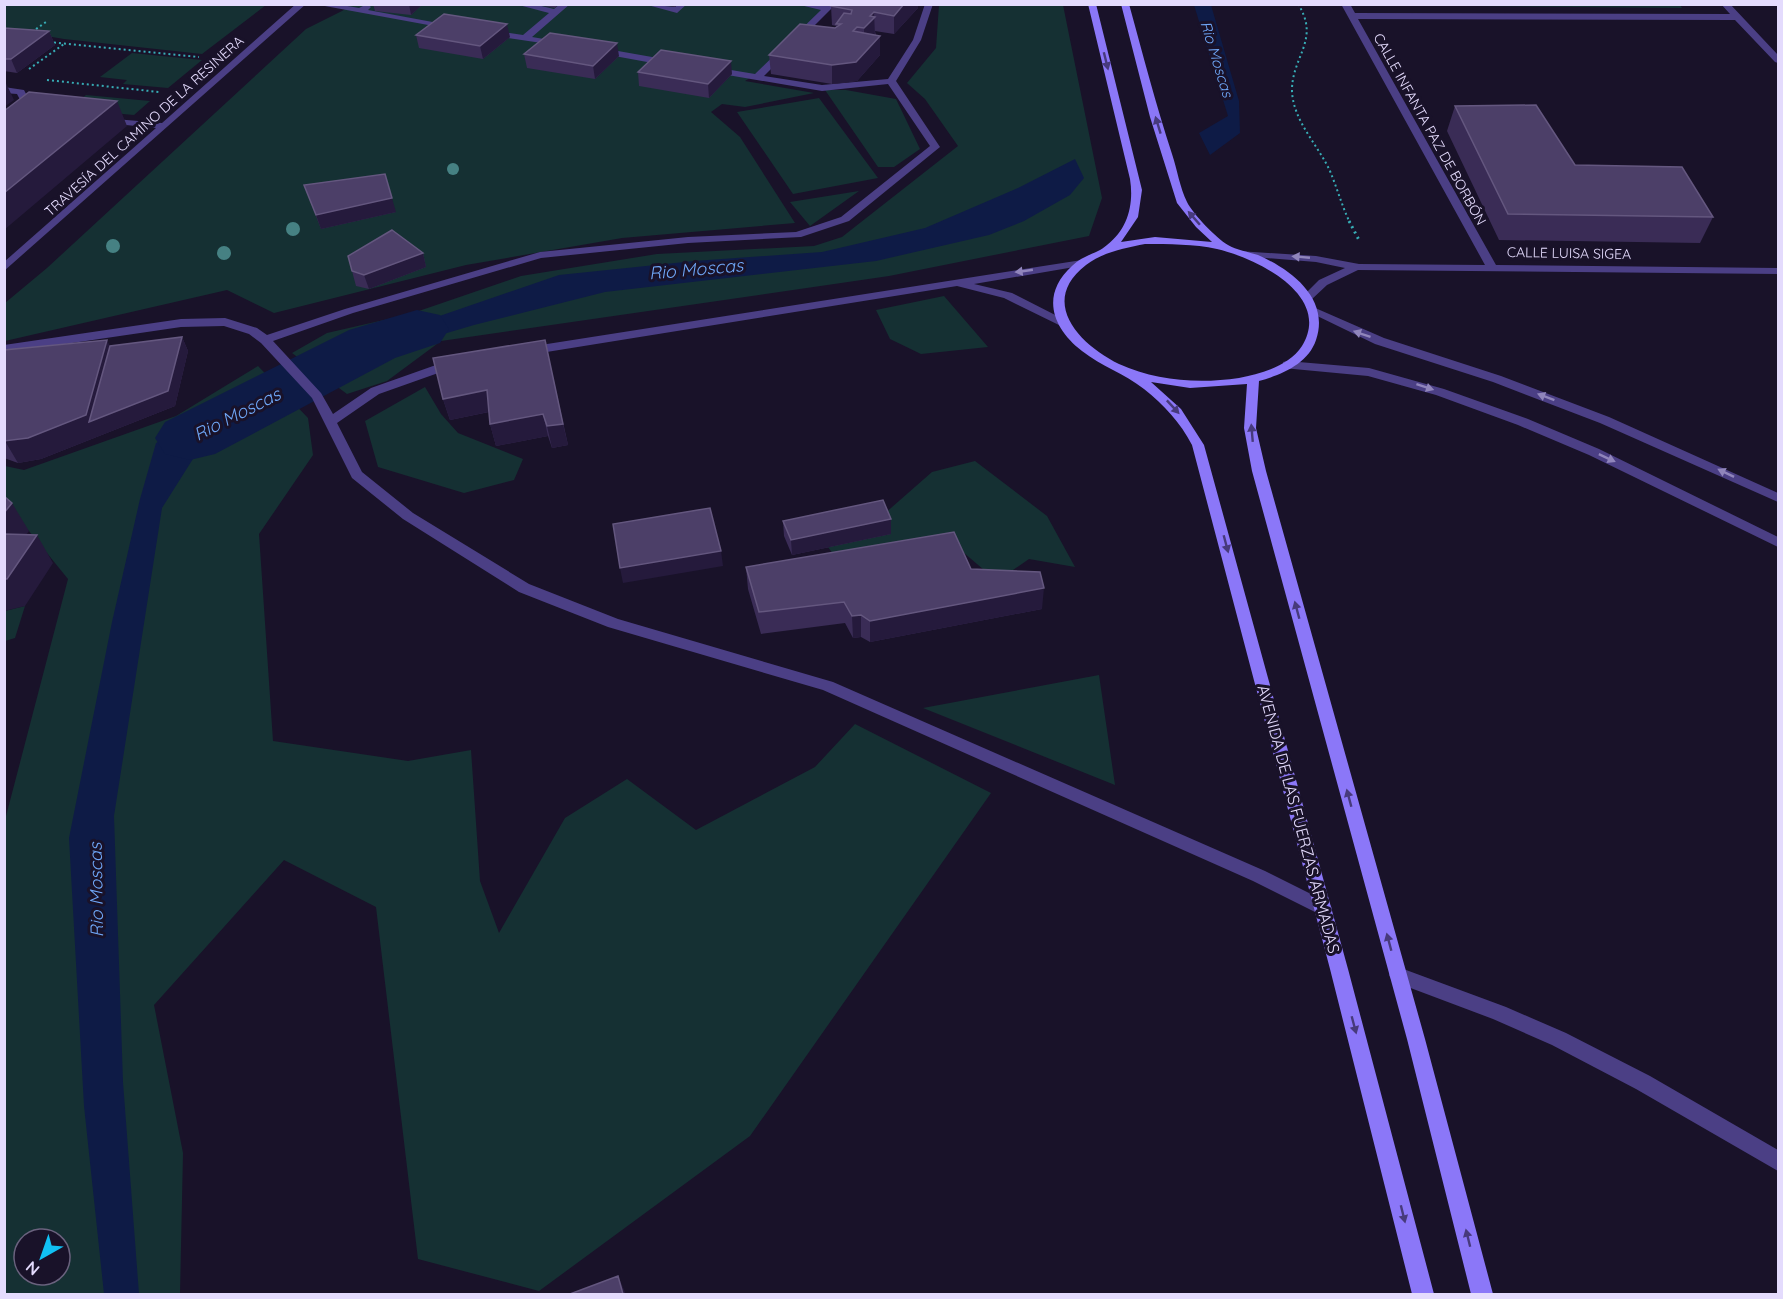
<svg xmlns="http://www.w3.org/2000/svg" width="1783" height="1299" font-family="Quicksand,sans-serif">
<rect width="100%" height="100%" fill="#191229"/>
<path fill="#153033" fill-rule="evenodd" d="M 659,4 L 679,8 L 682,4 L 800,4 L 827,9 L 762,70 L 745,81 L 814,93 L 745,107 L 722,104 L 711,112 L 740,137 L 795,223 L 622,238 L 466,265 L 274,313 L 227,290 L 5,341 L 5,303 L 47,268 L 306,29 L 342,11 L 351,5 Z
M 4,5 L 266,5 L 202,54 L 64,39 L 5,29 Z
M 939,5 L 1063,5 L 1102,198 L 1089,236 L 889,276 L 441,341 L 387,381 L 347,394 L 292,353 L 327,333 L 410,314 L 521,276 L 657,254 L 814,246 L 842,237 L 958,146 L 925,99 L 907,83 L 936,48 Z
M 1680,5 L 1682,8 L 1370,5 L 1680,4 Z
M 132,53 L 202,60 L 168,88 L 123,84 L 127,80 L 100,77 Z
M 825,90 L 846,90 L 896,99 L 920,149 L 894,167 L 878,167 Z
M 86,95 L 150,101 L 134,115 L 68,109 Z
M 819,98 L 878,178 L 793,194 L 737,112 Z
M 859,191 L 810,226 L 790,202 Z
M 944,296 L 988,347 L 921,354 L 890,339 L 876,310 Z
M 258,366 L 308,418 L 313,455 L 259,534 L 273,741 L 408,761 L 471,750 L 480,881 L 499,933 L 565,818 L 627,779 L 696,830 L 815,767 L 855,724 L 991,793 L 750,1136 L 539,1291 L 418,1259 L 376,907 L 284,860 L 154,1005 L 183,1153 L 180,1294 L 5,1294 L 5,820 L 68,579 L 29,531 L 5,508 L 5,466 L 24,470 L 176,416 ZM 24,1239 L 60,1239 L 60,1275 L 24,1275 Z
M 425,387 L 441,414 L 458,433 L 523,459 L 514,480 L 464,493 L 378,467 L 365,421 Z
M 975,461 L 1047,516 L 1075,567 L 1029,559 L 997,581 L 957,547 L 846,572 L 828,547 L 883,515 L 932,472 Z
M 25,606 L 15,638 L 5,641 L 5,611 Z
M 1099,675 L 1115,785 L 923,708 Z"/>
<path fill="#0e1b46" d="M 1194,5 L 1211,5 L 1239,101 L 1240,133 L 1210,155 L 1199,133 L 1228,116 Z
M 1075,159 L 1084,178 L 1070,195 L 1024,221 L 989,235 L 876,261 L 605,292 L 474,325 L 376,354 L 319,381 L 304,368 L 393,332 L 559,275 L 694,261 L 822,252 L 925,228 L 1018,188 Z
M 283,377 L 298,393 L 203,443 L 162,508 L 114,816 L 123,1082 L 139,1294 L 104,1294 L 84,1106 L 69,838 L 112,622 L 140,499 L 156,443 Z"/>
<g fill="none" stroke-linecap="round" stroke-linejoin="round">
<path fill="#0e1b46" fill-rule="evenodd" d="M 417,310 L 440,315 L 449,329 L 440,343 L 395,358 L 215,454 L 190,460 L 165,454 L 155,438 L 165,422 L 349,330 Z"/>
<path stroke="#37adb6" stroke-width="2" stroke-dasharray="2 3" stroke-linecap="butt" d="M 1298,4 C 1321,40 1291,57 1292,92 C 1294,122 1318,145 1330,171 C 1337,188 1342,206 1350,223
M 32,32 L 46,22
M 49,42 L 199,57
M 29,69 L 64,44
M 47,80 L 159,92"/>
<path stroke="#37adb6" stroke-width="3" stroke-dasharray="2 4" stroke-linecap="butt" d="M 1349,221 L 1359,240"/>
<path fill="#4b3f85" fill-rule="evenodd" d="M 296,4 L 306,4 L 4,271 L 4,262 L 156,128 L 106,123 L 103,122 L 103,118 L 162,123 Z
M 314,4 L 336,4 L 359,8 L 367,4 L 371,7 L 368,10 L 454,26 L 450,29 Z
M 515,4 L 533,4 L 554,9 L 560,4 L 570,4 L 532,37 L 562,42 L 562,46 L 488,35 L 487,33 L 491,30 L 523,35 L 549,13 Z
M 644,4 L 675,7 L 678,4 L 687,4 L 677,13 Z
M 796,4 L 835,5 L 764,76 L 822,85 L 888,79 L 913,40 L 925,4 L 933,4 L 921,40 L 896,81 L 940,147 L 849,221 L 801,237 L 688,243 L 541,258 L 353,313 L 273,341 L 321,393 L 333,414 L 371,388 L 450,360 L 458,360 L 458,366 L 379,394 L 337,423 L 362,472 L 413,513 L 529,584 L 618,619 L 833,682 L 1265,871 L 1329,903 L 1332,908 L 1329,913 L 1323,916 L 1253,881 L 823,690 L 608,627 L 519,592 L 403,519 L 352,478 L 312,398 L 261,343 L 249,334 L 224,326 L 181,327 L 4,353 L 4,345 L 181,319 L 225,318 L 257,328 L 267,335 L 345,309 L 540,252 L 688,237 L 796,232 L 841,217 L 930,146 L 888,84 L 822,91 L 710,72 L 708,70 L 713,67 L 755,74 L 821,10 Z
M 1341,4 L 1350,4 L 1355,13 L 1730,14 L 1721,4 L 1730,4 L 1778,55 L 1778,63 L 1775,62 L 1735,20 L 1358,19 L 1496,265 L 1778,268 L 1778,274 L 1358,270 L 1327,285 L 1311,300 L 1303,300 L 1301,298 L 1319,280 L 1345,268 L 1316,262 L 1242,256 L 1236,253 L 1238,251 L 1316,256 L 1359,264 L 1485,265 Z
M 601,48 L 669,60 L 674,63 L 669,66 L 598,53 L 596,51 Z
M 4,87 L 24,90 L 36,113 L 34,115 L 28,115 L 17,94 L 4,93 Z
M 1082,260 L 1086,261 L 1086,265 L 974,284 L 1012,293 L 1067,321 L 1069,323 L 1063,327 L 1004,298 L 957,286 L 528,355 L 522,351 L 528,347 Z
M 1313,307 L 1384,338 L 1501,376 L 1609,417 L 1778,493 L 1778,502 L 1600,423 L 1493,382 L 1375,344 L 1309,312 L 1309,308 Z
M 1287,361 L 1369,368 L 1444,389 L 1528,419 L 1599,449 L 1778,537 L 1778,547 L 1589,455 L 1518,425 L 1436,395 L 1368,376 L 1283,368 L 1283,362 Z
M 1398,967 L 1506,1007 L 1566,1033 L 1650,1076 L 1778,1150 L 1778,1171 L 1636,1089 L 1552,1045 L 1493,1019 L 1392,981 L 1389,975 L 1392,969 Z"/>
<path fill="#8b77f8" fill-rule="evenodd" d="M 1088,4 L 1096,4 L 1142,190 L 1138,217 L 1121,242 L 1155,237 L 1212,242 L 1196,227 L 1177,203 L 1150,117 L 1121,4 L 1129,4 C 1143,55 1156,105 1172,154 C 1177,169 1180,188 1187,202 C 1193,214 1216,238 1228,245 C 1236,250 1249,252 1258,255 C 1292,270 1330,299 1316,340 C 1308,364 1281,375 1259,381 L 1256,428 L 1266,471 L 1425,1039 L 1493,1294 L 1471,1294 L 1407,1039 L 1252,471 L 1244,428 L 1247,384 L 1190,388 L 1151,382 L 1181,409 L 1204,445 L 1348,969 L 1434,1294 L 1412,1294 L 1330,969 L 1192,445 C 1180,422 1164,405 1144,389 C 1125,374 1101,366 1082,351 C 1051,327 1041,294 1072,266 C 1083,255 1097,254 1107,245 C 1128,229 1134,204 1130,179 ZM 1145,244 C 1169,244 1194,244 1217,249 C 1256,258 1333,295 1302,346 C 1289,366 1261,374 1239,378 C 1199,384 1156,381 1119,364 C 1080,345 1038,302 1086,265 C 1103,252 1125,248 1145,244 Z"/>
</g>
<g fill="#468183">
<circle cx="453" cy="169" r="6"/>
<circle cx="293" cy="229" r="7"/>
<circle cx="113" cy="246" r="7"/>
<circle cx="224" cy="253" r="7"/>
</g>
<path fill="#3a2c56" d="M 373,4 L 423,4 L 411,15 L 375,11 Z
M 533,4 L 559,4 L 555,8 Z
M 659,4 L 677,4 L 675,7 Z
M 833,4 L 918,4 L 918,8 L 894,34 L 875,31 L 880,55 L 857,81 L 832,84 L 771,74 L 769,55 L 836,28 L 836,26 L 832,25 L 831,6 Z
M 4,28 L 49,31 L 55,45 L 17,73 L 4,71 Z
M 416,35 L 510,37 L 483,59 L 419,48 Z
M 524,54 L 619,56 L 595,79 L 527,68 Z
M 638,72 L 732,74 L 709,98 L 639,86 Z
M 1455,106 L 1575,165 L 1713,217 L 1700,243 L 1499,240 L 1447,131 Z
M 304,185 L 396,212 L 321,229 Z
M 423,253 L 426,267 L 369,289 L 356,286 L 352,271 Z
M 182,337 L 188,351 L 175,406 L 41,459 L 18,463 L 4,458 L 4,350 L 110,346 Z
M 545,340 L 568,445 L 552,448 L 548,436 L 496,446 L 490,424 L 489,412 L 450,420 L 443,399 Z
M 783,521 L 891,534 L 792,555 L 784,536 Z
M 746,567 L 971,569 L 1042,609 L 870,642 L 861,637 L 853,638 L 845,623 L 761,634 L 748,589 Z"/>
<path fill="#251a3c" d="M 409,4 L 423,4 L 411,15 Z
M 904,4 L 918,4 L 918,8 L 894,34 L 894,16 Z
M 874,12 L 875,36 L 864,46 L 864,28 L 870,16 Z
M 507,24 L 510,37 L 483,59 L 480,46 Z
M 49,31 L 55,45 L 17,73 L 11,59 Z
M 880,36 L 880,55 L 857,81 L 832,84 L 832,65 Z
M 617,43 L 619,56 L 595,79 L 593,66 Z
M 731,61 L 732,74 L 709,98 L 708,84 Z
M 4,79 L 14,100 L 4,107 Z
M 117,101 L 127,126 L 4,230 L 4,193 Z
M 385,174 L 396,212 L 321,229 L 316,215 Z
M 423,253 L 426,267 L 369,289 L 364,275 Z
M 182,337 L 188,351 L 175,406 L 41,459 L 18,463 L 5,441 L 107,340 L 117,361 Z
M 487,390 L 493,411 L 450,420 L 443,399 Z
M 543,414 L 548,436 L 496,446 L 490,424 Z
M 563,424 L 568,445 L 552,448 L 547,426 Z
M 12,503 L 29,531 L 6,561 L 4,559 L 4,513 Z
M 891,519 L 891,534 L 792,555 L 791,540 Z
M 37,535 L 53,563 L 25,606 L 4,611 L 4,579 Z
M 721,551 L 723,566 L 623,583 L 620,568 Z
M 1044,588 L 1042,609 L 870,642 L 870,621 Z
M 861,615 L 861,637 L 853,638 L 852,616 Z
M 618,1276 L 625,1292 L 625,1294 L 623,1294 Z"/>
<path fill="#4c3f68" stroke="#64577f" stroke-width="1.5" d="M 833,4 L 904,4 L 894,16 L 874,12 L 870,16 L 875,17 L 864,28 L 857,27 L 853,31 L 880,36 L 856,62 L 832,65 L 769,55 L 800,24 L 835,28 L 841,24 L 836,24 L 844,13 L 851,14 L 852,10 L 831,6 Z
M 444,14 L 507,24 L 480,46 L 416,35 Z
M 4,28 L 49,31 L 11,59 L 4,59 Z
M 550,33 L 617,43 L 593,66 L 524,54 Z
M 661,50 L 731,61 L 708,84 L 638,72 Z
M 29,92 L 117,101 L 4,193 L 4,111 Z
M 1536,105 L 1575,165 L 1682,167 L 1713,217 L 1508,214 L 1455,106 Z
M 385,174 L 392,198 L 316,215 L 304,185 Z
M 392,230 L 423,253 L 364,275 L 352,271 L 348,256 Z
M 182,337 L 168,391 L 89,422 L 110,346 Z
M 107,340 L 86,415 L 28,438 L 4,441 L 4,350 Z
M 545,340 L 563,424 L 547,426 L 543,414 L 490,424 L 487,390 L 443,399 L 433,358 Z
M 4,496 L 12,503 L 4,513 Z
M 883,500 L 891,519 L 791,540 L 783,521 Z
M 710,508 L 721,551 L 620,568 L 613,524 Z
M 954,532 L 971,569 L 1040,572 L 1044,588 L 870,621 L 861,615 L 852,616 L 844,602 L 759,612 L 746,567 Z
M 4,534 L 37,535 L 7,579 L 4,579 Z
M 618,1276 L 623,1294 L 570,1294 Z"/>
<defs><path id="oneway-solid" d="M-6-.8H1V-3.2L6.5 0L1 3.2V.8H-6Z" transform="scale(1.5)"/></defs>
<g fill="#473a7c">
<use href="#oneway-solid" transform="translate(1106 61) rotate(76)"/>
<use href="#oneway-solid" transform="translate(1158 125) rotate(-107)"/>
<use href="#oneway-solid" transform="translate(1194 218) rotate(-131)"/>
<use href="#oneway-solid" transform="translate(1173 407) rotate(47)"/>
<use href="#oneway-solid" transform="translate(1252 433) rotate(-95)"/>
<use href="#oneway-solid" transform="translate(1226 544) rotate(75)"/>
<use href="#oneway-solid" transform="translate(1297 610) rotate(-105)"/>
<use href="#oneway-solid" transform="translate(1349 798) rotate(-105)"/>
<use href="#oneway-solid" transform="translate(1389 942) rotate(-105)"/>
<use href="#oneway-solid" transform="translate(1354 1025) rotate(75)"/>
<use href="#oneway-solid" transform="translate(1403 1214) rotate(76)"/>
<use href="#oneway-solid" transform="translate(1468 1238) rotate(-104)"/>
</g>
<g fill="#9085bb">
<use href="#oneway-solid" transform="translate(1301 257) rotate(-175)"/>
<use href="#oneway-solid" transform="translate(1024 271) rotate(172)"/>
<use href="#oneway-solid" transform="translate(1362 334) rotate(-161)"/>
<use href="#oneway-solid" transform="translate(1425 387) rotate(18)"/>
<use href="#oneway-solid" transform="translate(1546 397) rotate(-159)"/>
<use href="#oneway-solid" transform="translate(1607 458) rotate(25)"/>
<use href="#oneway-solid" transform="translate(1726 473) rotate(-154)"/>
</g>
<g text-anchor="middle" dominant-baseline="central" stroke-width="6" stroke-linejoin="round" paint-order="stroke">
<g font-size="14" fill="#e4dbfd" stroke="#191229">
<text transform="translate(144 126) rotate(-42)">TRAVESÍA DEL CAMINO DE LA RESINERA</text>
<text transform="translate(1430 129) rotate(61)">CALLE INFANTA PAZ DE BORBÓN</text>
<text transform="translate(1569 253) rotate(1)">CALLE LUISA SIGEA</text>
</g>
<g font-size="15" font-style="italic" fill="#6fa7f8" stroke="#191229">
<text transform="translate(1217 59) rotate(73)">Rio Moscas</text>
</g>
<g font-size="16" fill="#e4dbfd" stroke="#191229">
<text transform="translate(1299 819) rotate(75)">AVENIDA DE LAS FUERZAS ARMADAS</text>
</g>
<g font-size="18" font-style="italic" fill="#6fa7f8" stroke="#191229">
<text transform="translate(696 269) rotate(-5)">Rio Moscas</text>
<text transform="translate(237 414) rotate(-27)">Rio Moscas</text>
<text transform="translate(96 890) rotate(-91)">Rio Moscas</text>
</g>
</g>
<rect width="1783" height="1299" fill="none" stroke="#e4dbfd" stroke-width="12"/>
<g transform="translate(42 1257) rotate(220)"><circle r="28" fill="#191229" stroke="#6a627e" stroke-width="1.5"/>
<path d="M0-4.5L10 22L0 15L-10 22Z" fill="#11c0f3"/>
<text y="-9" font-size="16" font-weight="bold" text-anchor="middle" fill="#e4dbfd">N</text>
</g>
</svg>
